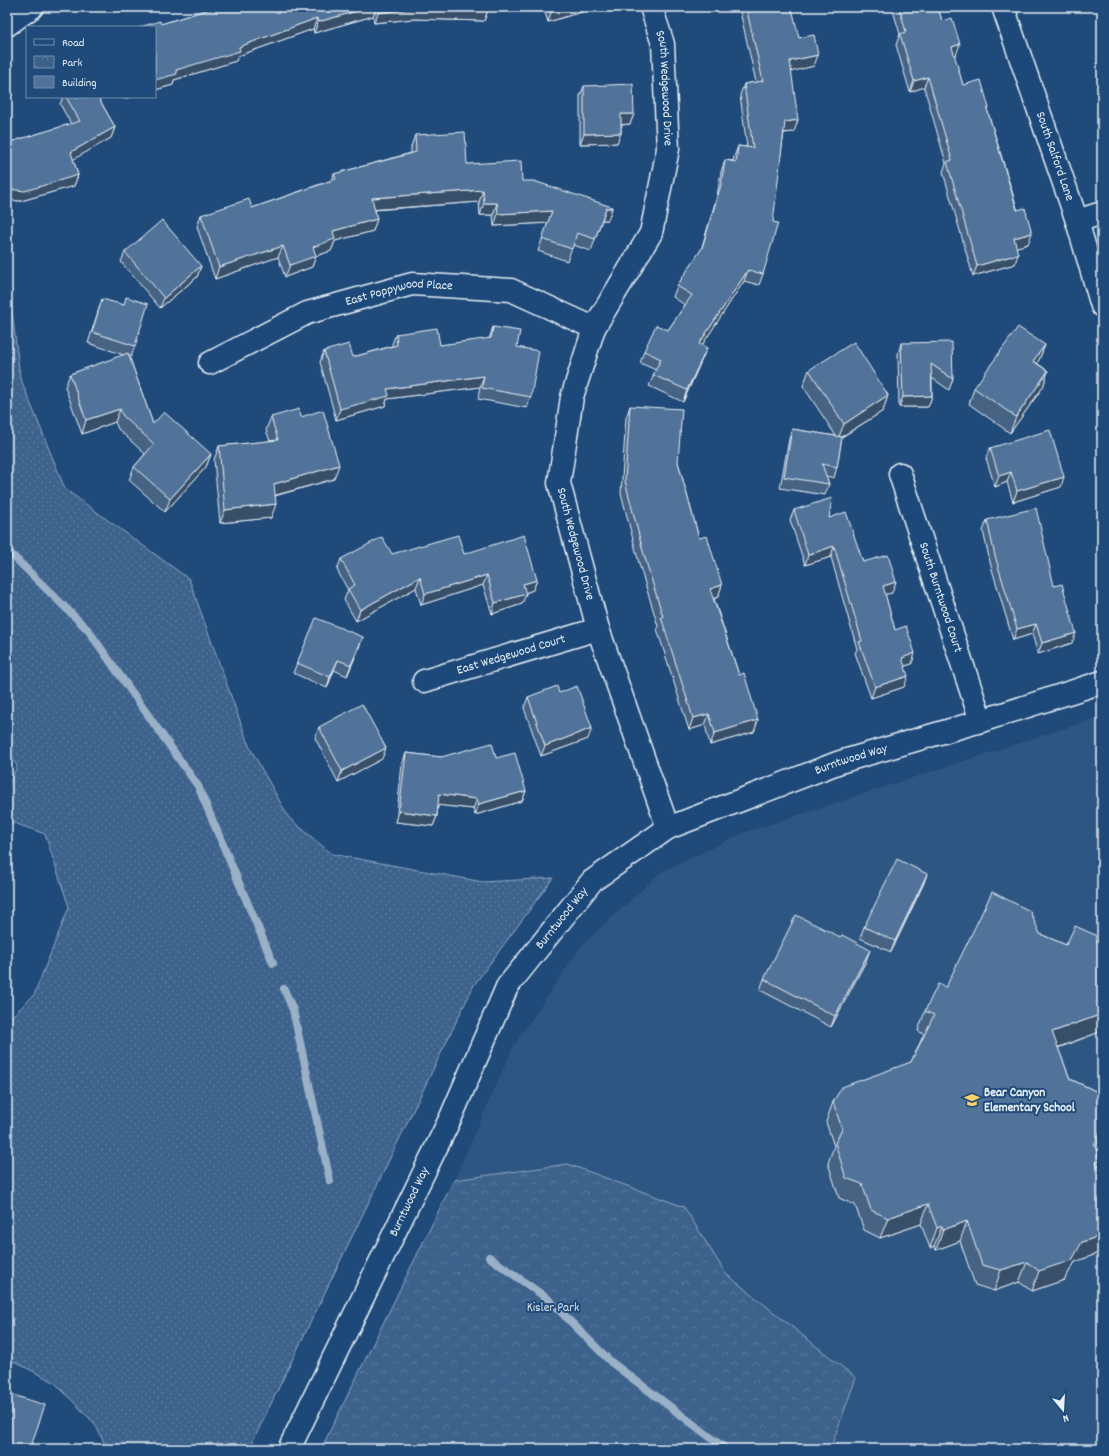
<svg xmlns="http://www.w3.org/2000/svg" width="1109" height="1456" font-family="Dekko,sans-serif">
<defs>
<pattern id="grass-dots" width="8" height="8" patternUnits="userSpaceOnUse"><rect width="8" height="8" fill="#3c628c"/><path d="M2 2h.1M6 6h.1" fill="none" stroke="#58799d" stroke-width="1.8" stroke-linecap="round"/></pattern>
<pattern id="park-crowns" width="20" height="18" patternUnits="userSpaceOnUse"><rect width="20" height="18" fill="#3c628c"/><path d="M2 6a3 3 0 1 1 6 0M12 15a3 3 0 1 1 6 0" fill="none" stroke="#58799d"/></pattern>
</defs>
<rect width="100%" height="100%" fill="#1f4a7a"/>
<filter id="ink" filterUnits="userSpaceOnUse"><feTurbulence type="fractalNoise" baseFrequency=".025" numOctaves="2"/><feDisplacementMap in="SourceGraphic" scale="8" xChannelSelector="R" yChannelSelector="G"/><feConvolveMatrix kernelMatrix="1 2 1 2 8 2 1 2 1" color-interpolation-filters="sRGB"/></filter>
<g filter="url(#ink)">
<path fill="#2e5683" d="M 1102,716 L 1102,1449 L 846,1449 L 832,1444 L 856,1378 L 726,1274 L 684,1207 L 568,1164 L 454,1180 L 514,1045 L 582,945 L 661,872 L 743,833 Z"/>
<path fill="url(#grass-dots)" stroke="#92aac2" d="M 7,269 L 20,377 L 65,489 L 189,579 L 249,746 L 289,818 L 332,854 L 483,882 L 553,878 L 474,985 L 249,1449 L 107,1449 L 95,1424 L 54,1382 L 7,1358 L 7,1021 L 34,995 L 69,907 L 45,834 L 14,823 L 7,825 L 7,789 L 17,766 L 7,749 Z"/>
<path fill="url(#park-crowns)" stroke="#92aac2" d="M 568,1164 L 684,1207 L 726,1274 L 856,1378 L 832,1444 L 846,1449 L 321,1449 L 454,1180 Z"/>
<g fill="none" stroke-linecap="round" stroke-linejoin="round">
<path stroke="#9ab0c7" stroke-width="8" d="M 7,550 L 88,630 L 198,786 L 273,963
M 284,989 L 293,1010 L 330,1181
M 489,1257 L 548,1299 L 611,1362 L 726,1449"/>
<g stroke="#e8f1f8" stroke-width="25">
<g id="minor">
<path id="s1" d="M 651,7 L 663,44 L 668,149 L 651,233 L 594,328 L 572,397 L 559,483 L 598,629 L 668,828"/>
<path d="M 7,25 L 32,7"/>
<path d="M 1077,221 L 1102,213"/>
<path id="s2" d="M 210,363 L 307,313 L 412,284 L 511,290 L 594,328"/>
<path id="s3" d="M 900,474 L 981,721"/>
<path id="s4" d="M 424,681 L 598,629"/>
</g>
</g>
<g stroke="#e8f1f8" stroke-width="25">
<g id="tertiary">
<path id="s5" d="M 1003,7 L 1077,221 L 1102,306"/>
<path id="s6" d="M 289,1449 L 451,1117 L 507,987 L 592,881 L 668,828 L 840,762 L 981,721 L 1102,682"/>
</g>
</g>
<use href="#minor" stroke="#1f4a7a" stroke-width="22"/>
<use href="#tertiary" stroke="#1f4a7a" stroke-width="22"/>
</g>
<path fill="#466384" stroke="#e8f1f8" d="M 216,7 L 488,7 L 488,10 L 484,21 L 413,19 L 374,23 L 373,16 L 314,33 L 313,29 L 238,56 L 236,61 L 174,80 L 173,85 L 155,90 L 155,27 L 161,24 Z
M 543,7 L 598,7 L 548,22 Z
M 739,7 L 788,7 L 799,38 L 814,66 L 791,71 L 794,132 L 784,133 L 763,274 L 759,285 L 744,281 L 702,345 L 702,359 L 683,402 L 649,386 L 656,370 L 640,363 L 644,351 L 668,330 L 685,305 L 673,297 L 677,286 L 701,250 L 717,196 L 721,172 L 725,160 L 733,161 L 734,157 L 738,146 L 747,147 L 740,95 L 744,84 L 756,82 Z
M 892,7 L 938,7 L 942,21 L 956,55 L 954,56 L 963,85 L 988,112 L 1028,244 L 1016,247 L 1015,264 L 973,276 L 943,172 L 946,163 L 924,87 L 910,92 L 896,45 L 900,34 Z
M 584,86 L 634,114 L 630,124 L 621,125 L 621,133 L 617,143 L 580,144 L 580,96 Z
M 63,97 L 98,97 L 115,127 L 111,138 L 73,159 L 78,175 L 74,186 L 21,201 L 7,200 L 7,141 L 10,142 L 71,124 L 60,104 Z
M 415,135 L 467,164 L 522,181 L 612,208 L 608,220 L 602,220 L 591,251 L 573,245 L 567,261 L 538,251 L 548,223 L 494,226 L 493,215 L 480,215 L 479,202 L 375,210 L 377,219 L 373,231 L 335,241 L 331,251 L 316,256 L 312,267 L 285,277 L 278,257 L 215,279 L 197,227 L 201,215 L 252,208 L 332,180 L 334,174 L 411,153 L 411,147 Z
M 125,252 L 201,266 L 197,277 L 160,308 L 121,262 Z
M 102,299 L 135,346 L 131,357 L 129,356 L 153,424 L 211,454 L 206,467 L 165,512 L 129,480 L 134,467 L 145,454 L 118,429 L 115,422 L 82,434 L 65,387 L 70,374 L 124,355 L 88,343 Z
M 493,327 L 517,347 L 531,397 L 527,408 L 478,399 L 480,387 L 387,399 L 385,406 L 336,420 L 320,362 L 324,351 L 353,357 L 392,346 L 392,344 L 396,334 L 440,345 L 489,339 Z
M 901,343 L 953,379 L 949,390 L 932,378 L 932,396 L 928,407 L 899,407 L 898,354 Z
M 1045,345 L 1039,360 L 1037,363 L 1048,371 L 1043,387 L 1010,433 L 969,404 L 974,388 Z
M 809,370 L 888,395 L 883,411 L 842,437 L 837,467 L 834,478 L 826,476 L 829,484 L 825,495 L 780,488 L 789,439 L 792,429 L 836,436 L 803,386 Z
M 630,406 L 678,462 L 699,538 L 722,585 L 718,597 L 714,599 L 739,675 L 758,720 L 754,732 L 710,745 L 705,725 L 689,730 L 657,629 L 658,626 L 640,567 L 621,493 L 626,418 Z
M 271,417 L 301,417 L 334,479 L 275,496 L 271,518 L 220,523 L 214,460 L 219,446 L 270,441 L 266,430 Z
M 990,448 L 1061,487 L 1013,502 L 1007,482 L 995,487 L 986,458 Z
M 794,510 L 829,518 L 863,562 L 892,593 L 885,594 L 895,630 L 912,664 L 905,666 L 904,687 L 871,698 L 855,653 L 857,649 L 831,557 L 805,565 L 790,520 Z
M 987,520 L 1054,586 L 1072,643 L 1038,654 L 1032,634 L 1013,640 L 991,566 L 983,531 Z
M 392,554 L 464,554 L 537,580 L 533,590 L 525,593 L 522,604 L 492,614 L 483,585 L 421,605 L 416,588 L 356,621 L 344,600 L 348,590 L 337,570 L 341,559 Z
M 359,648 L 347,676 L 334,670 L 327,688 L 293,673 L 297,663 Z
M 559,693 L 588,739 L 541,756 L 524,708 L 528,697 Z
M 319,727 L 382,759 L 338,782 L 315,738 Z
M 406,753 L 441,757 L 496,758 L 526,791 L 522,801 L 475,815 L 473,809 L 438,805 L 437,816 L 433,826 L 396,822 L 402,764 Z
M 927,874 L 923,885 L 891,952 L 860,938 L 864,927 Z
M 1040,934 L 1066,945 L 1102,954 L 1102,1023 L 1097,1033 L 1058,1048 L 1070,1079 L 1102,1094 L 1102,1133 L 1095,1147 L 1100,1161 L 1098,1168 L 1102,1180 L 1102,1245 L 1096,1254 L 1075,1262 L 1064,1280 L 1032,1291 L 1019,1282 L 994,1291 L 975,1285 L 960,1241 L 936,1250 L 934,1246 L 930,1248 L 921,1224 L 880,1238 L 864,1230 L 855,1205 L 839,1198 L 828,1163 L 834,1146 L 826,1122 L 833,1102 L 911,1062 L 924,1034 L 918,1031 L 925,1011 L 946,987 Z
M 866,961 L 831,1027 L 760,990 L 764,979 Z"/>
<path fill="#39506b" stroke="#e8f1f8" d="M 371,7 L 377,7 L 373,16 L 314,33 L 318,22 Z
M 567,7 L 598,7 L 548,22 L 551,12 Z
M 416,8 L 488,10 L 484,21 L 413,19 L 374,23 L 378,13 Z
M 317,18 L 313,29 L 238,56 L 236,61 L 174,80 L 173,85 L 155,90 L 155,80 L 176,70 Z
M 960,44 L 956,55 L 948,58 L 952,47 Z
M 818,55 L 814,66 L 786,73 L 790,61 Z
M 928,77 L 924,87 L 910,92 L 914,81 Z
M 125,97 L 131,97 L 124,99 Z
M 621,114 L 634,114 L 630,124 L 617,125 Z
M 798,120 L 794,132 L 781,133 L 785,122 Z
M 115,127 L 111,138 L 67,163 L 71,152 Z
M 621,133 L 617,143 L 580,144 L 584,134 Z
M 78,175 L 74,186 L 21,201 L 7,200 L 7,189 Z
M 483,190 L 479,202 L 368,210 L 372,198 Z
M 484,203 L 497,203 L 493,215 L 480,215 Z
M 606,208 L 612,208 L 608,220 L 602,220 Z
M 552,211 L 548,223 L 494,226 L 498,214 Z
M 377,219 L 373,231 L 335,241 L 331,251 L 316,256 L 312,267 L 285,277 L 290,265 L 333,231 Z
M 1032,233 L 1028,244 L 1010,249 L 1014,238 Z
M 283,246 L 278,257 L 215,279 L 219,267 Z
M 1018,254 L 1015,264 L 973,276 L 977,266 Z
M 201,266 L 197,277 L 160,308 L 164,298 Z
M 748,270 L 744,281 L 695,356 L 699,344 Z
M 1045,345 L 1039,360 L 1027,377 L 1033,361 Z
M 707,348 L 702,359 L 683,402 L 687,390 Z
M 1048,371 L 1043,387 L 1010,433 L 1016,417 Z
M 484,376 L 480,387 L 387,399 L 385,406 L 336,420 L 340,409 L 387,389 Z
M 888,395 L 883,411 L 838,439 L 844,424 Z
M 932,396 L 928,407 L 899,407 L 903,397 Z
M 120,409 L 115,422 L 82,434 L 86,420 Z
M 211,454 L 206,467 L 165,512 L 170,499 Z
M 339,465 L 334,479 L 269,497 L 274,484 Z
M 1011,472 L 1007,482 L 995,487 L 999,476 Z
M 1064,477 L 1061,487 L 1013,502 L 1017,491 Z
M 276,504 L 271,518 L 220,523 L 225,510 Z
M 834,546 L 831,557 L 805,565 L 808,555 Z
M 487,575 L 483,585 L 421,605 L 425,594 Z
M 420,577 L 416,588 L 356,621 L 360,610 Z
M 537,580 L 533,590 L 519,595 L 523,584 Z
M 896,582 L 892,593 L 879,596 L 883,586 Z
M 722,585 L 718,597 L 706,601 L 710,589 Z
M 526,594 L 522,604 L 492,614 L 495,603 Z
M 1036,624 L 1032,634 L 1013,640 L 1017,629 Z
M 1076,633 L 1072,643 L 1038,654 L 1042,643 Z
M 363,637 L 359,648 L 347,676 L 351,665 Z
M 915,653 L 912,664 L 898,668 L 902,658 Z
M 338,660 L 334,670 L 327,688 L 330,677 Z
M 908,676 L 904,687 L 871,698 L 875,687 Z
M 709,714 L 705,725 L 689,730 L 693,718 Z
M 758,720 L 754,732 L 710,745 L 715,733 Z
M 592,728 L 588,739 L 541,756 L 545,746 Z
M 386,748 L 382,759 L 338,782 L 342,771 Z
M 526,791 L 522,801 L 475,815 L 479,804 Z
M 439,794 L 477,799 L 473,809 L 435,805 Z
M 399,811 L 437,816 L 433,826 L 396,822 Z
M 927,874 L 923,885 L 891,952 L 895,941 Z
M 870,950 L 866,961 L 831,1027 L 835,1016 Z
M 1102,1014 L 1102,1023 L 1097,1033 L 1045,1052 L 1052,1032 Z
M 1102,1128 L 1102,1133 L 1087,1164 L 1094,1144 Z
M 1100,1161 L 1093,1181 L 1096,1162 Z
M 928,1204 L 921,1224 L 880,1238 L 888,1218 Z
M 967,1221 L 960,1241 L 936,1250 L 943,1230 Z
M 942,1226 L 934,1246 L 930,1248 L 937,1228 Z
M 1102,1235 L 1102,1245 L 1096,1254 L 1075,1262 L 1064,1280 L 1032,1291 L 1039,1271 L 1082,1242 Z
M 1027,1262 L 1019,1282 L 994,1291 L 1001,1270 Z"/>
<path fill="#517399" stroke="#e8f1f8" d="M 216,7 L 371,7 L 318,22 L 317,18 L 239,47 L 240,51 L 176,70 L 177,74 L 155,80 L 155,27 L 140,27 L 160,21 L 161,24 Z
M 377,7 L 488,7 L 488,10 L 416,8 L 378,13 Z
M 550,7 L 567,7 L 551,12 Z
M 746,7 L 788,7 L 788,9 L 792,8 L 799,38 L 814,35 L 818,55 L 790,61 L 798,120 L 785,122 L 773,222 L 778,223 L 763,274 L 748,270 L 699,344 L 707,348 L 687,390 L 653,375 L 661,359 L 644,351 L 656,325 L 668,330 L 692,295 L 677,286 L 702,248 L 721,185 L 725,160 L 736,162 L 738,146 L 753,148 L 744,84 L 763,81 Z
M 899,7 L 938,7 L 942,21 L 952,18 L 960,44 L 952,47 L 963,85 L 981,80 L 989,108 L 987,109 L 1017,210 L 1025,208 L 1032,233 L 1014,238 L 1018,254 L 977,266 L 947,162 L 952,160 L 928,77 L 914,81 L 900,34 L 906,32 Z
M 633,84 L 634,114 L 621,114 L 621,133 L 584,134 L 584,86 Z
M 66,97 L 98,97 L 115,127 L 71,152 L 78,175 L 25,191 L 7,189 L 7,141 L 10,142 L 80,121 Z
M 465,132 L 467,164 L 521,161 L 522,181 L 534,181 L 612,207 L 612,208 L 606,208 L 595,239 L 577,233 L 572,249 L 542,239 L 552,211 L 498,214 L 497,203 L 484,203 L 483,190 L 372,198 L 377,219 L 333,231 L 335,239 L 313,247 L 316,256 L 290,265 L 283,246 L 219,267 L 201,215 L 249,199 L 252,208 L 336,179 L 334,174 L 416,152 L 415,135 Z
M 162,220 L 201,266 L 164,298 L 125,252 Z
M 126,297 L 148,304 L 135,346 L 92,332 L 102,299 L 124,305 Z
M 493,327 L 520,331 L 517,347 L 539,351 L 531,397 L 482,388 L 484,376 L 387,389 L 389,396 L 340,409 L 324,351 L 349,344 L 353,357 L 397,345 L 396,334 L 437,328 L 440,345 L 491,338 Z
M 1018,327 L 1045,345 L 1033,361 L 1048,371 L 1016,417 L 974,388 Z
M 854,342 L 888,395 L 844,424 L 809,370 Z
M 952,342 L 953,379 L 931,364 L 932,396 L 903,397 L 901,343 Z
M 128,353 L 153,424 L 164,412 L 211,454 L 170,499 L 134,467 L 154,444 L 123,416 L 120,409 L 86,420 L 70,374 Z
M 630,406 L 682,409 L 678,462 L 699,538 L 707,536 L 722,585 L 710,589 L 739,675 L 744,673 L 758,720 L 715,733 L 709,714 L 693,718 L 661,617 L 663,617 L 644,555 L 625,481 Z
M 299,409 L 301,417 L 323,410 L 339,465 L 274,484 L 276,504 L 225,510 L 219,446 L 278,440 L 271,417 Z
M 792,429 L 842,437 L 837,467 L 822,464 L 829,484 L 784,477 Z
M 1050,430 L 1064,477 L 1017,491 L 1011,472 L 999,476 L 990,448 Z
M 832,498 L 829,518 L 846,512 L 863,562 L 888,555 L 896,582 L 883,586 L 895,630 L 906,626 L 915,653 L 902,658 L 908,676 L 875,687 L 859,642 L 862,641 L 834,546 L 808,555 L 794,510 Z
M 1036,508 L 1054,586 L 1062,584 L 1076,633 L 1042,643 L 1036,624 L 1017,629 L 995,556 L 987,520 Z
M 458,535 L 464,554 L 524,535 L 537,580 L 523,584 L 526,594 L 495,603 L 487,575 L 425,594 L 420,577 L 360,610 L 348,589 L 355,585 L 341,559 L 382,537 L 392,554 Z
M 316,618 L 363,637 L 351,665 L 338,660 L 330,677 L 297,663 Z
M 557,686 L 559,693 L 577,686 L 592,728 L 545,746 L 528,697 Z
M 362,704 L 386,748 L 342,771 L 319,727 Z
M 492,743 L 496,758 L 515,753 L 526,791 L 479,804 L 477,799 L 439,794 L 437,816 L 399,811 L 406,753 L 441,757 Z
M 897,859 L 927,874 L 895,941 L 864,927 Z
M 992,892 L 1030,911 L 1040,934 L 1066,945 L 1075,926 L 1095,935 L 1102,954 L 1102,1014 L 1052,1032 L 1070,1079 L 1102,1094 L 1102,1128 L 1094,1144 L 1100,1161 L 1096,1162 L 1102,1180 L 1102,1235 L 1082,1242 L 1072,1260 L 1039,1271 L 1027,1262 L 1001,1270 L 982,1265 L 967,1221 L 943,1230 L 942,1226 L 937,1228 L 928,1204 L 888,1218 L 871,1210 L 862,1184 L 846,1178 L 835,1143 L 842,1129 L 833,1102 L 842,1087 L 911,1062 L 934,1015 L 925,1011 L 938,984 L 946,987 Z
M 796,915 L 840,937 L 842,935 L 870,950 L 835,1016 L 764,979 Z
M 7,1393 L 45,1405 L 30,1449 L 7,1449 Z"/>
</g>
<defs>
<g id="school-bare" transform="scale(1.2)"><path d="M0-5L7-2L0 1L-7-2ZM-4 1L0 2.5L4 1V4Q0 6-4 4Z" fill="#ffd166" stroke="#1f4a7a" stroke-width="2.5" paint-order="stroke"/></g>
</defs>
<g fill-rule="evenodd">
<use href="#school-bare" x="972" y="1100"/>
</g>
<g text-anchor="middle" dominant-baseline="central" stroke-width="4" stroke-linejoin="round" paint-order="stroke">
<g font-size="13" fill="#e8f1f8" stroke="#1f4a7a">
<text stroke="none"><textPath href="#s1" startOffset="83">South Wedgewood Drive</textPath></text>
<text stroke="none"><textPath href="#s5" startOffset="158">South Salford Lane</textPath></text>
<text stroke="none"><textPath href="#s2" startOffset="204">East Poppywood Place</textPath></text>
<text stroke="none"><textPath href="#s1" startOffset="563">South Wedgewood Drive</textPath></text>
<text stroke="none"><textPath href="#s3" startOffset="130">South Burntwood Court</textPath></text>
<text stroke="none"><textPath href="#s4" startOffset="91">East Wedgewood Court</textPath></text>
<text stroke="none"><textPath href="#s6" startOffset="935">Burntwood Way</textPath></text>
<text stroke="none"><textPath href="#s6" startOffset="599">Burntwood Way</textPath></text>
<text stroke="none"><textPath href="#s6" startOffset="275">Burntwood Way</textPath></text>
</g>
<g font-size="13" font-weight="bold" fill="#e8f1f8" stroke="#1f4a7a" text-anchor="start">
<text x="984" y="1093">Bear Canyon<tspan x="984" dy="15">Elementary School</tspan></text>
</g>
<g font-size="13" fill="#d7e3ed" stroke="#1f4a7a">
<text x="553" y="1308">Kisler Park</text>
</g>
</g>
<rect width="1109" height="1456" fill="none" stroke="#1f4a7a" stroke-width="24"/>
<rect x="12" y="12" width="1085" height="1432" fill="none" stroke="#e8f1f8" stroke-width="1.5" filter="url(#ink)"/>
<rect x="26" y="26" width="130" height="72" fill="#1f4a7a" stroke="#6f8dac"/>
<rect x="34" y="39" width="20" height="6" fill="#1f4a7a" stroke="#6f8dac"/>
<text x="62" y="46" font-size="12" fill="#e8f1f8">Road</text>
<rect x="34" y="56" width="20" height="12" fill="url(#park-crowns)" stroke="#6f8dac"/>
<text x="62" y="66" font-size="12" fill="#e8f1f8">Park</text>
<rect x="34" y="76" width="20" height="12" fill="#517399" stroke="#6f8dac"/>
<text x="62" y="86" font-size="12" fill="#e8f1f8">Building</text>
<g transform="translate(1063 1410) rotate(162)" stroke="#1f4a7a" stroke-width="3" paint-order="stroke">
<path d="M0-3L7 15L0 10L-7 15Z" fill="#e8f1f8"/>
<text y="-6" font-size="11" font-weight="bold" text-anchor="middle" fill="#e8f1f8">N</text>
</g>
</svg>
